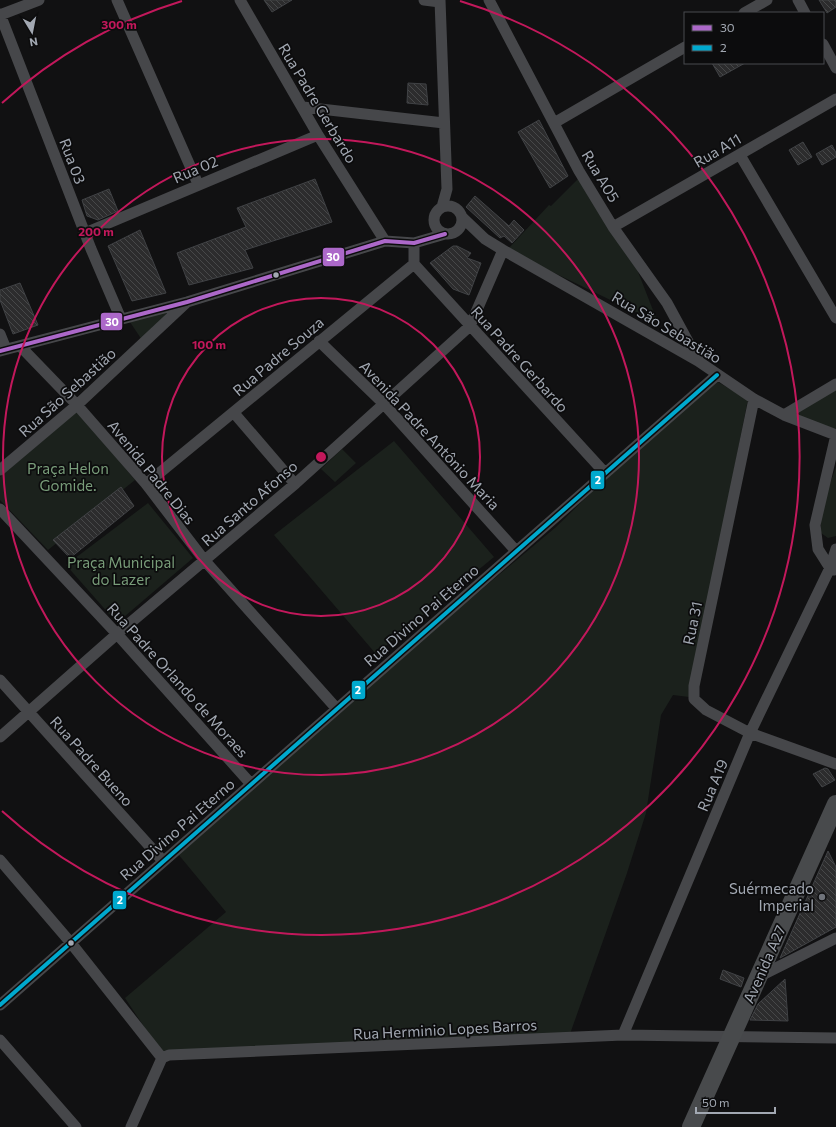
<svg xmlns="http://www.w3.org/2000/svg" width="836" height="1127" font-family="Commissioner,sans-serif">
<defs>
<pattern id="building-back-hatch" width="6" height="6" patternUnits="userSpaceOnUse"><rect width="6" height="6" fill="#2c2c2d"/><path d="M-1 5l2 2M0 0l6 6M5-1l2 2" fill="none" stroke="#474849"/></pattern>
</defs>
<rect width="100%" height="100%" fill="#111112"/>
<path fill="#1b211c" d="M 578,179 L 633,259 L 658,323 L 507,250 L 549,205 L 551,206 Z
M 164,309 L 169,315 L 142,340 L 128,319 Z
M 716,381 L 748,399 L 689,697 L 673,695 L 661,715 L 646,813 L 627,873 L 570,1034 L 162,1054 L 125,998 L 226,912 L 178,854 L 338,710 L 556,527 L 606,478 Z
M 836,389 L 836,429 L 796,418 L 793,412 Z
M 77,411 L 135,480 L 48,550 L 0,500 L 0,477 Z
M 394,441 L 494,557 L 376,654 L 274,535 Z
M 342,449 L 356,463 L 335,482 L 321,469 Z
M 836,467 L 836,536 L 828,538 L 821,533 L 821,508 Z
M 148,503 L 193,558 L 117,623 L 66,565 Z"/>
<path fill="url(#building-back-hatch)" stroke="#404245" d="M 264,0 L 292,0 L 272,12 Z
M 819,0 L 836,0 L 836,7 L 827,13 Z
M 712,63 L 745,63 L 720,77 Z
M 408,83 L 426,84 L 428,105 L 407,103 Z
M 539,120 L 568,176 L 550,188 L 518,132 Z
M 803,142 L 812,157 L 798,165 L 789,150 Z
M 832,145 L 836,153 L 836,157 L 822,165 L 816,154 Z
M 315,179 L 332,222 L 245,250 L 253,268 L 189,285 L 177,253 L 246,227 L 237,208 Z
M 109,189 L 118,211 L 98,220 L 87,216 L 82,200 Z
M 475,196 L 509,226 L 514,220 L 524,230 L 512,243 L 504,236 L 500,238 L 466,207 Z
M 140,230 L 166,293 L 132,301 L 108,246 Z
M 453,246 L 457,246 L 471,253 L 467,258 L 481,263 L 469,295 L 453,289 L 430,263 Z
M 20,283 L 38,325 L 13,334 L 0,300 L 0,290 Z
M 121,487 L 134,506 L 70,558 L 53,540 Z
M 825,768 L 828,769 L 835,780 L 822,787 L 813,774 Z
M 828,851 L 836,867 L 836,927 L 780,958 Z
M 723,970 L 744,978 L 741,987 L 720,979 Z
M 785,979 L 788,1021 L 750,1020 L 758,1004 Z"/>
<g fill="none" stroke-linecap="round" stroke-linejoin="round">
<path stroke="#46474a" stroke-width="11" d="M 117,0 L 198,184
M 240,0 L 318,135 L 385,241
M 424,0 L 440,2
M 440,0 L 447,189 L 442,207
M 489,0 L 579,171 L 613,227 L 667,303 L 698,360
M 798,0 L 805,13
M 744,13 L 767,0
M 0,14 L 91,249 L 121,319
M 0,15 L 39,0
M 823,44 L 836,68
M 303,107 L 444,123
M 554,123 L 685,47
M 740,155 L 836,318
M434 220a14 14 0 1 1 28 0a14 14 0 1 1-28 0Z
M 463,218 L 485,239 L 503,250 L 698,361 L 754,399 L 784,415 L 836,435
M 613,227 L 836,99
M 85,233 L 318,135
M 414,264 L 605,473
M 0,334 L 6,349
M 319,341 L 383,403 L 516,551
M 20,346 L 77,405 L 146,484 L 205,561 L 337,709
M 0,351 L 187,302 L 385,241 L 414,243 L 445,234
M 754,399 L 694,686 L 694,699 L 706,710 L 750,733 L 836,764
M 234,413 L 295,484
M 784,415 L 836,384
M 0,470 L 77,405 L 186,303
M 146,484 L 414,264 L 414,243
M 0,509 L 117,634 L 251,784
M 834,570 L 830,568 L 818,549 L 815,525 L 836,435
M 0,680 L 163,861
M 0,737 L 117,634 L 295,484 L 470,326 L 503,250
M 0,860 L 71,943 L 162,1058
M 758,977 L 836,938
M 0,1005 L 717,375
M 623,1035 L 750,733 L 830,568 L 836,549
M 0,1040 L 76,1127
M 162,1058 L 169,1055 L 623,1035 L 836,1038
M 131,1127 L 162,1058"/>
<path stroke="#484a4c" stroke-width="18" d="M 691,1127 L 836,804"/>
<g stroke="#0c0c0d" stroke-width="7">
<path id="bus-1" d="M 0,351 L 187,302 L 385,241 L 414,243 L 445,234"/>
</g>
<g stroke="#0c0c0d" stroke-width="7">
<path id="bus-2" d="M 0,1005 L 717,375"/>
</g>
<use href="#bus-1" stroke="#ac68c9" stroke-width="4"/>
<use href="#bus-2" stroke="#00a9ce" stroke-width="4"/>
</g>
<g fill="none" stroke="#c2185b" stroke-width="2">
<circle cx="321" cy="457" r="159"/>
<circle cx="321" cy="457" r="318"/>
<path d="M2 103A477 477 0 0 1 182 1M460 1A477 477 0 1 1 2 811"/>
</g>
<g fill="#a2a8b2" stroke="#0c0c0d" stroke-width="1.5">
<circle cx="276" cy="275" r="3.5"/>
<circle cx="71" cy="943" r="3.5"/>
</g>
<circle fill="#6f737a" stroke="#0c0c0d" stroke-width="1.5" cx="822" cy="897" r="4"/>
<g text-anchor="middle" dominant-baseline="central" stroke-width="3.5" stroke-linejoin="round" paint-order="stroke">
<g font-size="15" fill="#a2a8b2" stroke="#0c0c0d">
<text transform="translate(318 103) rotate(59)">Rua Padre Gerbardo</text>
<text transform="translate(717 150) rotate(-30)">Rua A11</text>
<text transform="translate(73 161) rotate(69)">Rua 03</text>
<text transform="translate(195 169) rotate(-23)">Rua 02</text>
<text transform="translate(601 176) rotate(59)">Rua A05</text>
<text transform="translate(667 327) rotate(31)">Rua São Sebastião</text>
<text transform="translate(278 356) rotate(-40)">Rua Padre Souza</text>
<text transform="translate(520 359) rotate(48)">Rua Padre Gerbardo</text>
<text transform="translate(67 392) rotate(-42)">Rua São Sebastião</text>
<text transform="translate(430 435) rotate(47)">Avenida Padre Antônio Maria</text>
<text transform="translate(152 472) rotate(51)">Avenida Padre Dias</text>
<text transform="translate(249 503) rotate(-41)">Rua Santo Afonso</text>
<text transform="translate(421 615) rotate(-41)">Rua Divino Pai Eterno</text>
<text transform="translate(692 623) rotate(-78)">Rua 31</text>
<text transform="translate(178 680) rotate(48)">Rua Padre Orlando de Moraes</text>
<text transform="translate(92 761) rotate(48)">Rua Padre Bueno</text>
<text transform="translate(712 785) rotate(-67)">Rua A19</text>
<text transform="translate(177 829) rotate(-41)">Rua Divino Pai Eterno</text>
<text transform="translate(764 964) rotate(-66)">Avenida A27</text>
<text transform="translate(445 1029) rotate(-3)">Rua Herminio Lopes Barros</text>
</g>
<g font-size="15" fill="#799d7a" stroke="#0c0c0d">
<text x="68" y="468">Praça Helon<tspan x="68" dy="17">Gomide.</tspan></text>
<text x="121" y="562">Praça Municipal<tspan x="121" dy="17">do Lazer</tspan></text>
</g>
<g font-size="15" fill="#a2a8b2" stroke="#0c0c0d" text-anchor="end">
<text x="814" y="888">Suérmecado<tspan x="814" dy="17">Imperial</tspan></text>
</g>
</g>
<circle cx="321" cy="457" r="6" fill="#c2185b" stroke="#0c0c0d" stroke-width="2"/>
<g font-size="12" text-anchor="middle" font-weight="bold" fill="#c2185b" stroke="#0c0c0d" stroke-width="3.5" stroke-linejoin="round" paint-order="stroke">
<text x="119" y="29">300 m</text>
<text x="96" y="236">200 m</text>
<text x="209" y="349">100 m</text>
</g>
<g stroke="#0c0c0d" stroke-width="1.5">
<rect x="322" y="247" width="23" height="20" rx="4" fill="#ac68c9"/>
<rect x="100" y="312" width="23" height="19" rx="4" fill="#ac68c9"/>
<rect x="590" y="470" width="15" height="20" rx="4" fill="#00a9ce"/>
<rect x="351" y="680" width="15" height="20" rx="4" fill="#00a9ce"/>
<rect x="112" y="890" width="15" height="20" rx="4" fill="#00a9ce"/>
</g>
<g font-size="11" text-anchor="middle" font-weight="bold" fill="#fff">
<text x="333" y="261">30</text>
<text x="112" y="326">30</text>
<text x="598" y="484">2</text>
<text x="358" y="694">2</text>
<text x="120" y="904">2</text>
</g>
<rect x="684" y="12" width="140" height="52" fill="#0c0c0d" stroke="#484a4f"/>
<rect x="692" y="25" width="20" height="6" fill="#ac68c9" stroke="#484a4f"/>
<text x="720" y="32" font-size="12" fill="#a2a8b2">30</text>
<rect x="692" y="45" width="20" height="6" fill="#00a9ce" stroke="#484a4f"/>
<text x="720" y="52" font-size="12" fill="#a2a8b2">2</text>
<g transform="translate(32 32) rotate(170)" stroke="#0c0c0d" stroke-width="3" paint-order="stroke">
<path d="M0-3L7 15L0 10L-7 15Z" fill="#a2a8b2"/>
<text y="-6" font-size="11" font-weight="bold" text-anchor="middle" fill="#a2a8b2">N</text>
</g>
<path d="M696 1107v6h79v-6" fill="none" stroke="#a2a8b2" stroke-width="2"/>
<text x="702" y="1107" font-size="12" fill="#a2a8b2" stroke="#0c0c0d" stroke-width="3" paint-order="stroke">50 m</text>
</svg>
